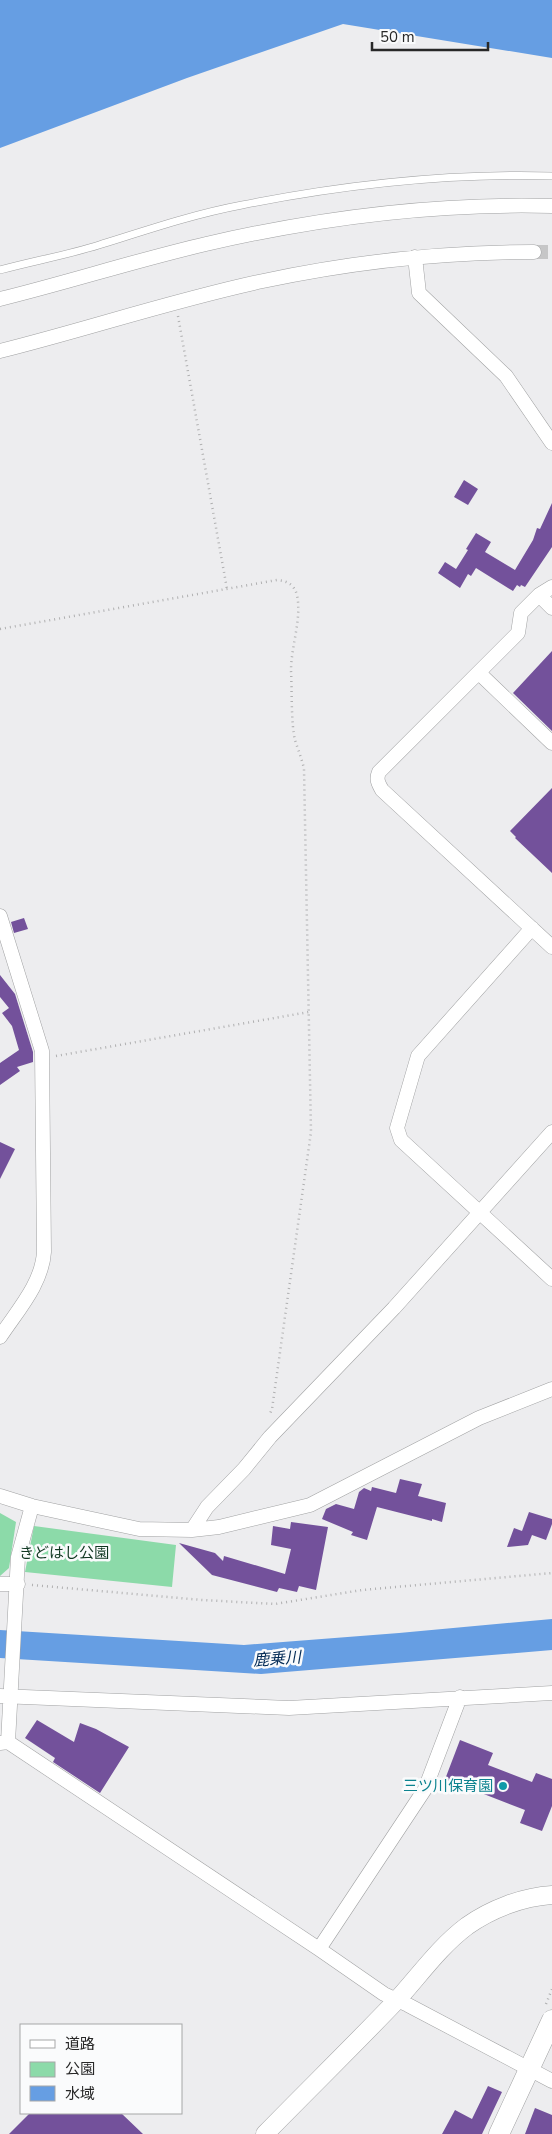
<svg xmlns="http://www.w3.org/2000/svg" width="552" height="2134" font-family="'Nunito Sans','Noto Sans JP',sans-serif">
<rect width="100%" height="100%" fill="#ededef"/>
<path fill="#8cdaa9" d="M 0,1513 L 16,1522 L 9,1568 L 0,1576 Z
M 34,1526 L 176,1545 L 172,1587 L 25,1572 Z"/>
<path fill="#669ee3" d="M 0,0 L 552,0 L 552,58 L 343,24 L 187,78 L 0,148 Z
M 552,1619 L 552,1650 L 261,1674 L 0,1658 L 0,1630 L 244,1645 L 399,1633 Z"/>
<path fill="#73519b" d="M 464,480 L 478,489 L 468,505 L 454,497 Z
M 552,503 L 552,547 L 525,587 L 521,585 L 520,587 L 517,585 L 513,591 L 476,568 L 471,576 L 468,574 L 460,588 L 438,573 L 445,562 L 456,569 L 468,550 L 466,549 L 476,533 L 491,542 L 485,552 L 515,570 L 533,540 L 537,528 L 540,529 Z
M 552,651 L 552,731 L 513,693 Z
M 552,788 L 552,873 L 515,838 L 516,837 L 510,831 Z
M 24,918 L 28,929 L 14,933 L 11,922 Z
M 0,975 L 15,994 L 33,1052 L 33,1062 L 17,1067 L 20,1071 L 0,1085 L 0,1063 L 19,1050 L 12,1026 L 2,1013 L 9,1008 L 0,997 Z
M 0,1142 L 15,1149 L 0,1179 Z
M 400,1479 L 422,1484 L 418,1496 L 446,1503 L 442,1522 L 432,1519 L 432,1521 L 377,1507 L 367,1540 L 351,1535 L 353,1532 L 322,1519 L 326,1509 L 336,1504 L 354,1509 L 359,1492 L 364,1488 L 371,1491 L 372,1487 L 396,1493 Z
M 529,1512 L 552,1519 L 552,1524 L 546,1540 L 532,1535 L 528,1545 L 507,1547 L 514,1528 L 522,1531 Z
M 291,1522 L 328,1527 L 316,1590 L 299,1586 L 297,1592 L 279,1588 L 277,1592 L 212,1575 L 179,1543 L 215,1553 L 223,1561 L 224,1556 L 285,1574 L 291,1549 L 271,1545 L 273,1526 L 290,1529 Z
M 37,1720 L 74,1742 L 80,1723 L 96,1729 L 129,1747 L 100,1793 L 53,1762 L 55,1758 L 25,1738 Z
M 460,1740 L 493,1753 L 488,1765 L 532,1782 L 536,1773 L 552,1779 L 552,1806 L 542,1831 L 520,1823 L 525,1810 L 476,1791 L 474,1794 L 444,1782 Z
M 488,2086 L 502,2092 L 482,2134 L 442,2134 L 455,2110 L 472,2119 Z
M 535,2108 L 552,2115 L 552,2134 L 525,2134 Z
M 30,2113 L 121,2113 L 143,2134 L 9,2134 Z"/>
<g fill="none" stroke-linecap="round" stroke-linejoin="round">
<path stroke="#c6c6c7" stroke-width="14" stroke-dasharray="14 7" stroke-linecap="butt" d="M 534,252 L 552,252"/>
<g stroke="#a1a2a3" stroke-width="8">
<path id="service" d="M 0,270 C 33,261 67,255 99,245 C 147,230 194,214 242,205 C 343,185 449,173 552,176"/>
</g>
<g stroke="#a1a2a3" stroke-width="15">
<path id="minor" d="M 415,257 L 419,293 L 506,376 L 552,443
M 0,299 C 69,282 137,260 206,244 C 318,218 437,203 552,206
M 0,351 C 88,329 174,300 263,281 C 352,262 443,252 534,252
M 552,587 L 539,595 L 521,613 L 518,633 L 379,772 C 376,779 378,783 382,790 L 552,947
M 539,595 L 552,608
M 479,673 L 552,743
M 0,916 L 42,1051 L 44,1252 C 42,1284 17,1311 0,1337
M 532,928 L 418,1056 L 397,1128 L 401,1140 L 552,1279
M 0,1496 L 32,1506 L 139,1529 L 192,1530 L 219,1527 L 310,1505 L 479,1418 L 552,1389
M 192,1530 L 207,1507 L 244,1469 L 270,1437 L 394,1308 L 552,1132
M 0,1584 L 18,1584
M 0,1696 L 289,1708 L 552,1693
M 8,1742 L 18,1557 L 32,1506
M 0,1743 L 8,1742 L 319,1949 L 384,1994 L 408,2005 L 552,2081
M 319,1949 L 425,1789 L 460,1697"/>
</g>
<g stroke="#a1a2a3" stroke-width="19">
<path id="tertiary" d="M 265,2134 C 308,2090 353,2046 396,2001 C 419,1976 439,1947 467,1926 C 491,1909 522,1897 552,1895"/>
</g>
<g stroke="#a1a2a3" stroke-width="21">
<path id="secondary" d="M 499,2134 L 552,2020"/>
</g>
<path stroke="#b0b0b1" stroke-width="2.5" stroke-dasharray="1 4" stroke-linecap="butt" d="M 178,316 L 227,589
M 0,629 L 277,580 C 287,581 294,584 297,595 C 302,619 291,646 291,671 C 292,688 291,725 295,740 C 298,750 302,759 304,769 L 311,1132 L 272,1409 L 269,1416
M 56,1056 L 309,1012
M 32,1585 L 202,1600 L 275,1604 L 362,1590 L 552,1573
M 546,2004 L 552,1989"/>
<use href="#service" stroke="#fff" stroke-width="7"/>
<use href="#minor" stroke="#fff" stroke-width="14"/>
<use href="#tertiary" stroke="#fff" stroke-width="18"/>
<use href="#secondary" stroke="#fff" stroke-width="20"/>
</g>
<circle fill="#0f9aa8" stroke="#fafbfc" stroke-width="2" cx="503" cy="1786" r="5"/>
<g text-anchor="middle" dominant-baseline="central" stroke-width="5" stroke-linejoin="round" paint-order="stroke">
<g font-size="15" fill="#103721" stroke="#fafbfc">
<text x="64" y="1553">きどはし公園</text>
</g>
<g font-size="15" fill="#0d838f" stroke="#fafbfc" text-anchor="end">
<text x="493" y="1786">三ツ川保育園</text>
</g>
<g font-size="16" font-style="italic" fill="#032b56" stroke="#fafbfc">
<text transform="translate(277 1659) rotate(-4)">鹿乗川</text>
</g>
</g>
<rect x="20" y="2024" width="162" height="90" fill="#fafbfc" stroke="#a6a7a7"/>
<rect x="30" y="2040" width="25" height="8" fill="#ffffff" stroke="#a6a7a7"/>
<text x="65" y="2049" font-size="15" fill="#282828">道路</text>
<rect x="30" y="2062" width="25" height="15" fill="#8cdaa9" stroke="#a6a7a7"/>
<text x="65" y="2074" font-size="15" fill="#282828">公園</text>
<rect x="30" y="2086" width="25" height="15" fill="#669ee3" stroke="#a6a7a7"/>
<text x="65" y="2099" font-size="15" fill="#282828">水域</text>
<path d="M372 42v8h116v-8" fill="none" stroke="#282828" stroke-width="2.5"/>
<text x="380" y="42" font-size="15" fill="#282828" stroke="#fafbfc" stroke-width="4" paint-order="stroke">50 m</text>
</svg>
